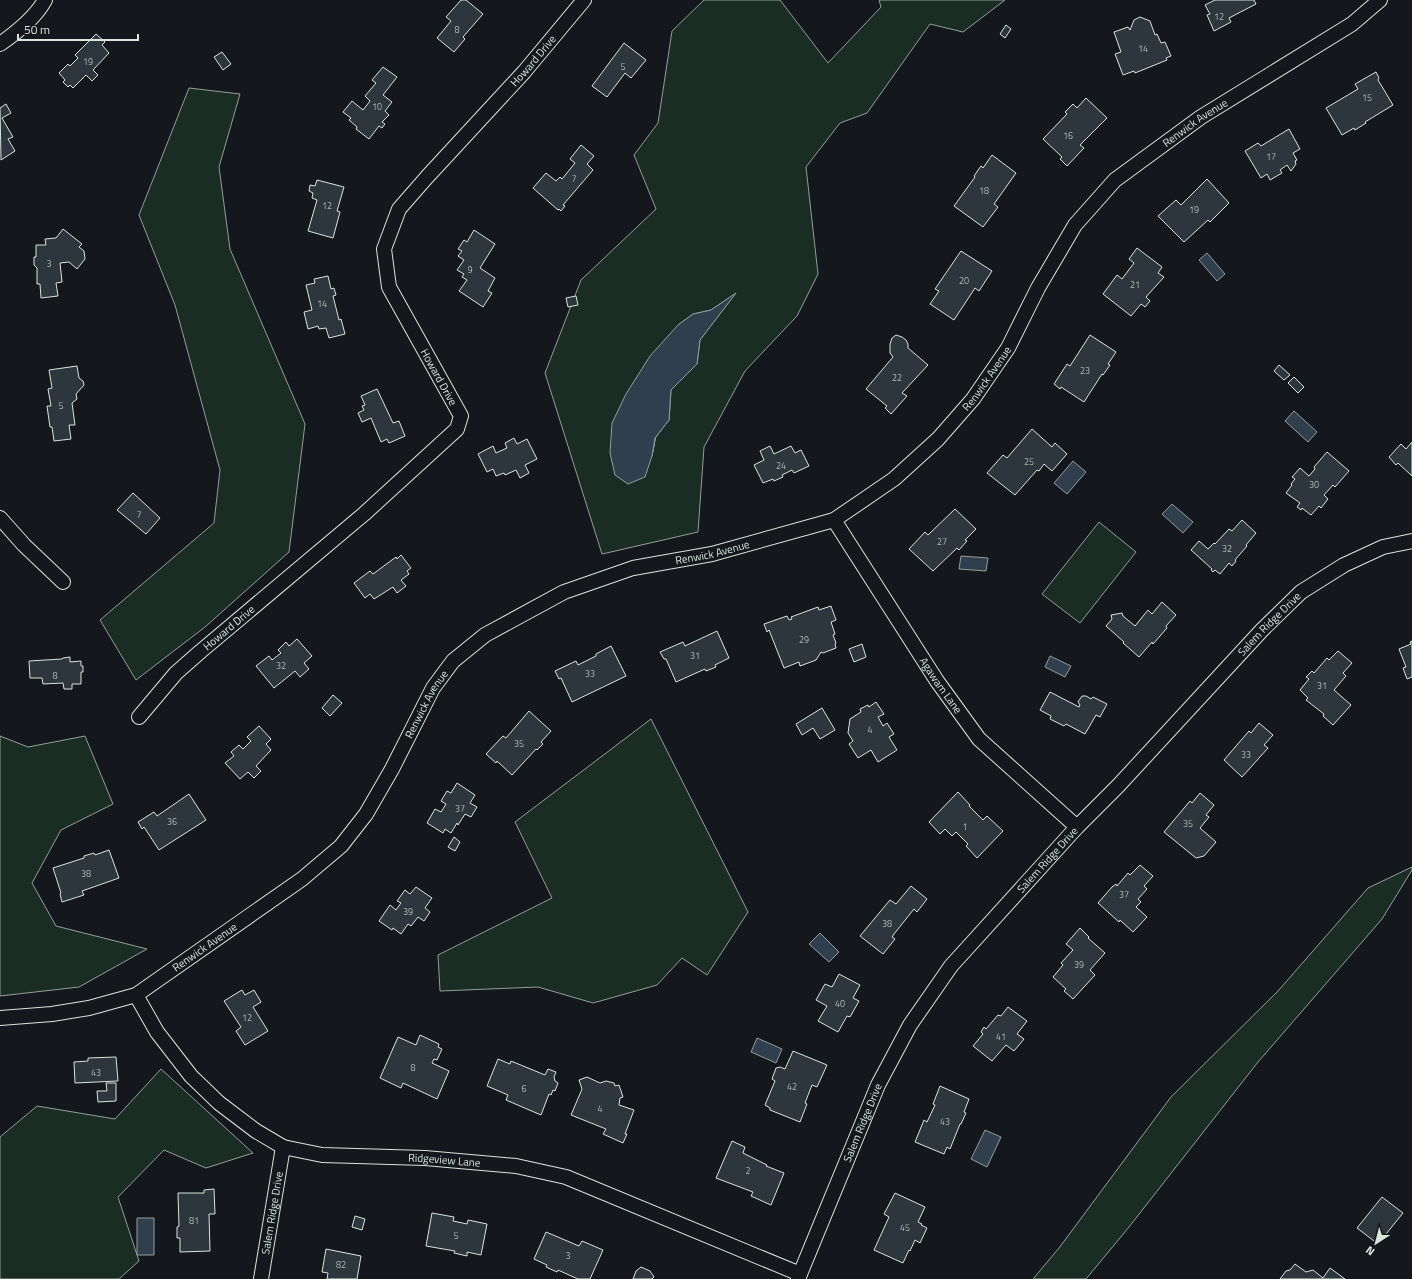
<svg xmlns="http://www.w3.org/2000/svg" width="1412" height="1279" font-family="'Titillium Web',sans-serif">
<rect width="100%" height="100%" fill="#14181c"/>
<path fill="#1a2d24" stroke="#939e99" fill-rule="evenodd" d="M 704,0 L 780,0 L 828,63 L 881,7 L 879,0 L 1005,0 L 963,32 L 930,24 L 867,113 L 840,123 L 806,167 L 818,274 L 797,316 L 745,371 L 704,447 L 698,532 L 602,554 L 545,373 L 581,280 L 656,209 L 634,155 L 658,123 L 672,31 ZM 735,294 L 700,340 L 697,364 L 671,390 L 669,420 L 655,438 L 652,456 L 678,325 L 693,314 L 711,310 Z
M 189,88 L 240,94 L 219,167 L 230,249 L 305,424 L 289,552 L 205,627 L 136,680 L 100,620 L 214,523 L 220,470 L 175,305 L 139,215 Z
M 1099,522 L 1136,552 L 1080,623 L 1042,594 Z
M 651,719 L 748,912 L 707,975 L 682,958 L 657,985 L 593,1003 L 538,987 L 440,991 L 438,955 L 552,898 L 515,822 Z
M 0,736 L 28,747 L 85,736 L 113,804 L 61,830 L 32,883 L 56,926 L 147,949 L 79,987 L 0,996 Z
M 1412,867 L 1412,870 L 1382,919 L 1258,1062 L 1129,1227 L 1086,1279 L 1033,1279 L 1059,1248 L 1171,1097 L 1278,991 L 1368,888 Z
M 161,1069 L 253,1153 L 206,1168 L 164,1150 L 118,1197 L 139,1261 L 119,1279 L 0,1279 L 0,1137 L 37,1106 L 115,1119 Z"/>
<path fill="#2f3f4d" stroke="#939e99" d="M 1207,253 L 1225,274 L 1217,281 L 1199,260 Z
M 736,293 L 700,340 L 697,364 L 671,390 L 669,420 L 655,438 L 652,456 L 645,477 L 628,484 L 615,475 L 610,453 L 612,423 L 626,394 L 650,356 L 678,325 L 693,314 L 711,310 Z
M 1294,411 L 1317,432 L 1308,442 L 1285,421 Z
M 1073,461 L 1086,472 L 1067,494 L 1054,483 Z
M 1172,504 L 1193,522 L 1183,533 L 1162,514 Z
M 961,556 L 988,558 L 986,571 L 959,569 Z
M 1050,656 L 1071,666 L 1065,677 L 1045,667 Z
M 820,933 L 839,952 L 829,962 L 809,944 Z
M 757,1038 L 782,1049 L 776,1063 L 751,1052 Z
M 985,1130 L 1001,1137 L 987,1167 L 971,1159 Z
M 137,1218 L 154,1218 L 154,1255 L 137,1255 Z"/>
<path fill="#2c363c" stroke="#d8e6dc" d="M 461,0 L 466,0 L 483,14 L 463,37 L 465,39 L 454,52 L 437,38 L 451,21 L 446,17 Z
M 1215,0 L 1254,0 L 1256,4 L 1229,18 L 1231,22 L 1214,31 L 1207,15 L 1210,14 L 1205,5 Z
M 1140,17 L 1150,21 L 1155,35 L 1157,34 L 1161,43 L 1165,42 L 1171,56 L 1166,58 L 1167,60 L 1135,73 L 1134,71 L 1123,75 L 1115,54 L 1121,52 L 1114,32 L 1128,27 L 1130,30 L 1134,20 Z
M 1006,25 L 1011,29 L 1005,38 L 1000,34 Z
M 96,34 L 105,42 L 102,45 L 109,53 L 93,70 L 98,75 L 92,81 L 86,75 L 73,88 L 70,85 L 68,87 L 63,82 L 65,80 L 59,73 L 68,64 L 70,66 L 78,58 L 75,55 Z
M 624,43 L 646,60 L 631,78 L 625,73 L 607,97 L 592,86 Z
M 222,52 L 231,64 L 223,70 L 214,57 Z
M 383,67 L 397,77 L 383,95 L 392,102 L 385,111 L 389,115 L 382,122 L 385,124 L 382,128 L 379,126 L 369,139 L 356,129 L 357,127 L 349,120 L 351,118 L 343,112 L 352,101 L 363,110 L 370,101 L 365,96 L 376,83 L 372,80 Z
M 1376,72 L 1379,78 L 1378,80 L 1393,105 L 1365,122 L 1366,123 L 1355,130 L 1354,128 L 1342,135 L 1326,108 L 1358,89 L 1355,84 Z
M 1086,98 L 1107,118 L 1080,145 L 1084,148 L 1067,166 L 1060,159 L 1062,157 L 1043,139 L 1067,114 L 1065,112 L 1073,104 L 1077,108 Z
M 6,104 L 11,113 L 2,118 L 13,137 L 8,139 L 15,151 L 1,160 L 0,108 Z
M 1289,129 L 1300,149 L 1293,153 L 1297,160 L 1295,161 L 1296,164 L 1291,171 L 1287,165 L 1280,170 L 1282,173 L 1270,180 L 1267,174 L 1261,178 L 1245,151 L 1258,143 L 1261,146 Z
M 581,145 L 594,156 L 587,164 L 593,170 L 563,205 L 565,206 L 561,211 L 559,209 L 558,210 L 533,188 L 546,173 L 556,181 L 560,177 L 562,179 L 575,163 L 570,159 Z
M 992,155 L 1016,173 L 994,204 L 998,207 L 983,227 L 954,206 L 975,177 L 974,176 L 981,166 L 983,168 Z
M 1207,179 L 1229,203 L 1210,222 L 1208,220 L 1184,242 L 1158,216 L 1176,200 L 1181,205 Z
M 317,180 L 344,187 L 337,211 L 340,212 L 333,238 L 308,231 L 317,200 L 312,198 L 313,193 L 309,191 L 310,185 L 315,186 Z
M 63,229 L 82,244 L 79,247 L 84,251 L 85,259 L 77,269 L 69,262 L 60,263 L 62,282 L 56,283 L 58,296 L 41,298 L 40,284 L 37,284 L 37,268 L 34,265 L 34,257 L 36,257 L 36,245 L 46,245 L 45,239 L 56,238 Z
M 474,230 L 495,244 L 480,268 L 495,278 L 488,291 L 492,293 L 483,307 L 459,291 L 467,280 L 462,277 L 464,274 L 457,270 L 464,260 L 458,256 L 462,251 L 458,249 L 464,240 L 467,242 Z
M 1137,248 L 1162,267 L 1158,273 L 1164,277 L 1146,297 L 1150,301 L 1145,307 L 1141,304 L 1131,316 L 1103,294 L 1117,275 L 1122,279 L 1134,263 L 1129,259 Z
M 961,251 L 992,271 L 979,291 L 975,288 L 954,320 L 930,304 L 939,291 L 935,289 Z
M 328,276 L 331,289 L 334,288 L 336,295 L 333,296 L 339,320 L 341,319 L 345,334 L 329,338 L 326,328 L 319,329 L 318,326 L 308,329 L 304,312 L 312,310 L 306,285 L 315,283 L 314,279 Z
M 576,296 L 578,305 L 568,307 L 566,298 Z
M 896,335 L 902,337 L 906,340 L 908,344 L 908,348 L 928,365 L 902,393 L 907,396 L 891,414 L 885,408 L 887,406 L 866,389 L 893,357 L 890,353 L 890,344 L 892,338 Z
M 1090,335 L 1116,352 L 1108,364 L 1110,365 L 1103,375 L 1102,374 L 1084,402 L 1061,387 L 1060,389 L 1054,384 L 1067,364 L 1070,366 Z
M 1279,365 L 1290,375 L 1284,380 L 1274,371 Z
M 77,366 L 79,378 L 83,381 L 84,385 L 76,394 L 77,399 L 72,403 L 75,425 L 69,425 L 71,439 L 54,441 L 52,427 L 50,427 L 47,406 L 51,406 L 48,389 L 52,388 L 49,370 Z
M 1294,377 L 1304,387 L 1298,393 L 1288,383 Z
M 377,389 L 393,423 L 399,421 L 405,436 L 389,443 L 387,439 L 381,442 L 371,418 L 362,422 L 358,413 L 364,410 L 362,406 L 365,405 L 361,396 Z
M 1032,429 L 1052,447 L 1055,443 L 1067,454 L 1052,471 L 1044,464 L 1039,471 L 1037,470 L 1015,495 L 987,473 L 1003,455 L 1007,458 Z
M 514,438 L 517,444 L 527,439 L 537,459 L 525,465 L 529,473 L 520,478 L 516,470 L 505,475 L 504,473 L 496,476 L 493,469 L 487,472 L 478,454 L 493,446 L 496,453 L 507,448 L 505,443 Z
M 1412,442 L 1412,476 L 1398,463 L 1396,465 L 1389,457 L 1401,444 L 1406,449 Z
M 770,446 L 774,454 L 791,446 L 795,453 L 801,450 L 809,466 L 794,473 L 792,470 L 782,475 L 783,477 L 774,481 L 773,479 L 763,483 L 754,465 L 764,460 L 760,451 Z
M 1327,452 L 1349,471 L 1335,487 L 1333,485 L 1324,495 L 1328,499 L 1321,508 L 1319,506 L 1311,515 L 1302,508 L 1301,510 L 1297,507 L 1300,503 L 1286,493 L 1292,485 L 1291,484 L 1295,479 L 1292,477 L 1300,468 L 1309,476 L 1315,469 L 1314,467 Z
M 133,493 L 160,518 L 146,534 L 117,510 Z
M 955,509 L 976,529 L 965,540 L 967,541 L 959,550 L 957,548 L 933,571 L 909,549 L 925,532 L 928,535 Z
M 1242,520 L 1256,533 L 1246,545 L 1247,546 L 1235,560 L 1236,561 L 1232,566 L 1229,563 L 1220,574 L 1215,570 L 1213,572 L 1211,570 L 1212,569 L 1191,550 L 1199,541 L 1208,549 L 1214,543 L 1215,544 L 1229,529 L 1232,531 Z
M 401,555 L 411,568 L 407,571 L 409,574 L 401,580 L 406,586 L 397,593 L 393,587 L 374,599 L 370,594 L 365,598 L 354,583 L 370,571 L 373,574 L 396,557 L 397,559 Z
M 1162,602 L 1176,615 L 1166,626 L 1167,628 L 1153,644 L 1152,642 L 1139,657 L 1123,643 L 1124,642 L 1106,626 L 1112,619 L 1111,615 L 1122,613 L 1123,616 L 1135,626 L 1148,610 L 1152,614 Z
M 831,606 L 836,620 L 831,622 L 835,634 L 833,635 L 836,643 L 835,644 L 836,648 L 823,653 L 821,652 L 816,660 L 800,666 L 799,662 L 784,668 L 769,630 L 767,632 L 764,624 L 787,616 L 789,620 L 792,619 L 791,617 L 818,607 L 819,610 Z
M 717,631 L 729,658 L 715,665 L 716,667 L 706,671 L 705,669 L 676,682 L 666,659 L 664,659 L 660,652 L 683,642 L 685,646 Z
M 297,639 L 312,656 L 304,663 L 309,669 L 300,677 L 295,671 L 274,688 L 256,666 L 269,656 L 272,660 L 281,653 L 278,650 L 286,642 L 289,646 Z
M 1412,641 L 1412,677 L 1407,679 L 1403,668 L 1406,667 L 1399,649 L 1411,644 L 1410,642 Z
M 862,644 L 866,657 L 854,662 L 849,649 Z
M 611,646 L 626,676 L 572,702 L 561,678 L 559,679 L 555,671 L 576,661 L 578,665 L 596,656 L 596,654 Z
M 1338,651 L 1352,663 L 1343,673 L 1346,676 L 1334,690 L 1351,705 L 1333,725 L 1323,716 L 1324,714 L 1306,700 L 1308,698 L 1300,690 L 1309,679 L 1306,677 L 1312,671 L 1314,673 L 1327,658 L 1329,660 Z
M 70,657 L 70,662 L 81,661 L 81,666 L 83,666 L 83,672 L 81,672 L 81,684 L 72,684 L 72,689 L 64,689 L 63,683 L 43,684 L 42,678 L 30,678 L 29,661 L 62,659 L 63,658 Z
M 1050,692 L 1079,707 L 1080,705 L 1078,702 L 1082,696 L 1086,696 L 1091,699 L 1093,697 L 1107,704 L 1100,717 L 1096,715 L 1085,734 L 1066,724 L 1064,726 L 1050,719 L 1051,716 L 1040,710 Z
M 333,695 L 342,703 L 330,716 L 322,708 Z
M 876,702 L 884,714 L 878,717 L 883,726 L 887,723 L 894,734 L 889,737 L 897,750 L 878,762 L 871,750 L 858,758 L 849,744 L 853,741 L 848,733 L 850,719 L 861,712 L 860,709 L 868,705 L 869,707 Z
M 822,708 L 835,730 L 820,739 L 813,728 L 802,735 L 796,724 Z
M 529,711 L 551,731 L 541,742 L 543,744 L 537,750 L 536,749 L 512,775 L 497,761 L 496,763 L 486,754 L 503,736 L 506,738 Z
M 1259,723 L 1273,735 L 1264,745 L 1268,748 L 1242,777 L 1224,760 L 1249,731 L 1251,733 Z
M 259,726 L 271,739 L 266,744 L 271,750 L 256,766 L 261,771 L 254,778 L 248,772 L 240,779 L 225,763 L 234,756 L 231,752 L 239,745 L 243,749 L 251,741 L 247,737 Z
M 457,783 L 475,795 L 470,803 L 477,807 L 471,817 L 465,814 L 458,825 L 457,823 L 451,833 L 445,829 L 443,833 L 427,823 L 435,809 L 441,812 L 446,804 L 441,801 L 447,791 L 451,793 Z
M 958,792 L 970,805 L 969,806 L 983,820 L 987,816 L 1003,831 L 977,858 L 966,846 L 968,844 L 956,832 L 952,836 L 945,829 L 940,834 L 929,822 Z
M 1200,793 L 1214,805 L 1206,815 L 1209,817 L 1200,828 L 1216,842 L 1204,856 L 1196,858 L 1164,832 L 1190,801 L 1192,803 Z
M 189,794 L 206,820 L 159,850 L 144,827 L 142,829 L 138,822 L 154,812 L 157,816 Z
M 454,837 L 460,842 L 455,851 L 448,847 Z
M 109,850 L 119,878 L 82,891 L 84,895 L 62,902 L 60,894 L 61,893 L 53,868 L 84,858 L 84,856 L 94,853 L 95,855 Z
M 1140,865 L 1153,876 L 1144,886 L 1147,889 L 1138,899 L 1141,902 L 1136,907 L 1147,917 L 1133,932 L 1120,920 L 1119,922 L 1098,903 L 1112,887 L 1116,884 L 1117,886 L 1128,873 L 1130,875 Z
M 911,886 L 927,899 L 917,912 L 914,909 L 894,934 L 892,937 L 895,939 L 883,954 L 860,936 L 890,900 L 896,904 Z
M 416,887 L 432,898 L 425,908 L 430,912 L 424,921 L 418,917 L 411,926 L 408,924 L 401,934 L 393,928 L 392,930 L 379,921 L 390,905 L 396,910 L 401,903 L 397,901 L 405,890 L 410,894 Z
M 1080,928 L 1089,937 L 1088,938 L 1105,953 L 1090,970 L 1095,975 L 1073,999 L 1064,991 L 1066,989 L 1053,977 L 1063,965 L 1061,963 L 1073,950 L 1066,944 Z
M 839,974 L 860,985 L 853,998 L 859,1001 L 850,1017 L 847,1016 L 838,1032 L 818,1021 L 827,1006 L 816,1000 L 825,984 L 832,987 Z
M 242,990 L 245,995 L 254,990 L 261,1002 L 253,1007 L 268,1031 L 245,1045 L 236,1031 L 241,1027 L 224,1001 Z
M 1008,1007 L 1027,1021 L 1017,1034 L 1024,1039 L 1014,1051 L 1006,1045 L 992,1061 L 973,1046 L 983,1034 L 981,1032 L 984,1027 L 986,1029 L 998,1015 L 1001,1016 Z
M 420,1035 L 439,1044 L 438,1047 L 442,1049 L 437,1060 L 434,1059 L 432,1063 L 449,1071 L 437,1099 L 403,1083 L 401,1088 L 380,1078 L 398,1037 L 416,1045 Z
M 793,1051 L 827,1065 L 817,1087 L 812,1085 L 805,1103 L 807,1104 L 800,1122 L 770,1110 L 770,1108 L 765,1105 L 775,1081 L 772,1079 L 776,1068 L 780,1067 L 785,1069 Z
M 116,1057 L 118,1081 L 75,1083 L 74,1062 L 88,1061 L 88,1058 Z
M 498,1059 L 510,1064 L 511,1061 L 545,1075 L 548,1069 L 556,1072 L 554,1077 L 555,1081 L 558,1083 L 555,1091 L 553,1090 L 551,1095 L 549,1094 L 541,1115 L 506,1100 L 508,1095 L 487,1086 Z
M 587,1077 L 600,1083 L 606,1081 L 614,1083 L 615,1086 L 619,1085 L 623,1097 L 620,1098 L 619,1105 L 634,1110 L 625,1134 L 627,1134 L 623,1143 L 603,1134 L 606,1129 L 571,1115 L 582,1089 L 579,1080 Z
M 106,1083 L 116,1083 L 116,1101 L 98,1102 L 97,1091 L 107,1091 Z
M 940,1086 L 969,1099 L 964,1112 L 966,1113 L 961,1124 L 960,1124 L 950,1149 L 947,1147 L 944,1154 L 915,1142 L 924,1120 L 927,1122 L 935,1105 L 933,1104 Z
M 732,1141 L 745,1147 L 743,1153 L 767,1165 L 766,1166 L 784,1173 L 771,1205 L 751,1196 L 753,1192 L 716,1178 Z
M 214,1189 L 215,1214 L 209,1214 L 210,1251 L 180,1252 L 180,1238 L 177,1238 L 177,1227 L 179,1226 L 178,1193 L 204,1193 L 204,1190 Z
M 895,1193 L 925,1207 L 918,1222 L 922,1224 L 921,1225 L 927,1228 L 920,1243 L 915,1240 L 910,1251 L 909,1250 L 903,1263 L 874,1250 L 889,1217 L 884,1214 Z
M 1382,1197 L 1403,1213 L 1378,1244 L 1357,1228 Z
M 432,1213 L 454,1217 L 453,1221 L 467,1224 L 468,1220 L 487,1224 L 481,1255 L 467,1252 L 467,1256 L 454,1253 L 455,1251 L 426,1246 Z
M 355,1216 L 365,1219 L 362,1230 L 352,1227 Z
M 546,1232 L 579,1246 L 582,1241 L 603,1250 L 590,1279 L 578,1279 L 558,1270 L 557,1272 L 546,1267 L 547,1265 L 534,1259 Z
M 326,1249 L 361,1256 L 357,1279 L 327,1279 L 328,1273 L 322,1272 Z
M 1295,1264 L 1306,1272 L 1313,1270 L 1323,1278 L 1330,1268 L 1345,1279 L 1280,1279 L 1286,1271 L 1290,1270 Z
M 641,1267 L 650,1271 L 654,1277 L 652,1279 L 633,1279 L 636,1271 Z"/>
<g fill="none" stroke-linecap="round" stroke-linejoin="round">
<g stroke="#d8e6dc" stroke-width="16">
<g id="minor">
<path d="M 0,44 C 17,32 35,18 45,0"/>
<path d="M 0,518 L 24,545 L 63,582"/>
<path id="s1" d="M 834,520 L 937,681 L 979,739 L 1077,827"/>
<path id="s2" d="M 139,717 L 176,673 L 201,651 L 364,514 L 457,429 L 461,416 L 389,287 L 384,249 L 399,209 L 427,177 L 524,72 L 584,0"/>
<path id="s3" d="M 136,995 L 157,1032 L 191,1076 L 219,1103 L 256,1131 L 283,1147 L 322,1155 L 425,1158 L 516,1166 L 566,1177 L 800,1274"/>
<path id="s4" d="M 0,1018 L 52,1014 L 89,1008 L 136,995 L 302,879 L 341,846 L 366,814 L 392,769 L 433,688 L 453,661 L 485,635 L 564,592 L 633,568 L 712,554 L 834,520 L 894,479 L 938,439 L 973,399 L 1008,348 L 1038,288 L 1075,225 L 1115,180 L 1201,117 L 1352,24 L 1380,0"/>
<path id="s5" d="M 261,1279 L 283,1147"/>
<path id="s6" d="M 798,1279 L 878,1085 L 910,1025 L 951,966 L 1077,827 L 1118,786 L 1262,630 L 1301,592 L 1344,565 L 1383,547 L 1412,541"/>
</g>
</g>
<use href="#minor" stroke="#14181c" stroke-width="14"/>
</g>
<g text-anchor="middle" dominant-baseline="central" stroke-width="3" stroke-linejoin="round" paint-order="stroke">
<g font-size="9" fill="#adbab4">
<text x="1219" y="16">12</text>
<text x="457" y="29">8</text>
<text x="1143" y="48">14</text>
<text x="88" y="61">19</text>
<text x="623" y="66">5</text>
<text x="1367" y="97">15</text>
<text x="377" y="106">10</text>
<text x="1068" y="135">16</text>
<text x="1271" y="156">17</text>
<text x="574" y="178">7</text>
<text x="984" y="190">18</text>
<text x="327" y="205">12</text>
<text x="1194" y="209">19</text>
<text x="49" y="263">3</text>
<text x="470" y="269">9</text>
<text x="964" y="280">20</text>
<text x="1135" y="284">21</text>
<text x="322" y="303">14</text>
<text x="1085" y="370">23</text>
<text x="897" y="377">22</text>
<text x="61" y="405">5</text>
<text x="1029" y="461">25</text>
<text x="781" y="465">24</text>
<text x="1314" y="484">30</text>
<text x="139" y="514">7</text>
<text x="942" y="541">27</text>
<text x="1227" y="548">32</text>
<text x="804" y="639">29</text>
<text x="695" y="655">31</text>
<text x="281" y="665">32</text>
<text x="590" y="673">33</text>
<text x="55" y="675">8</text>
<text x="1322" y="685">31</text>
<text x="870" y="729">4</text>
<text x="519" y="743">35</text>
<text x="1246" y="754">33</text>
<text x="460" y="808">37</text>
<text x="172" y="821">36</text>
<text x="1188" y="823">35</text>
<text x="965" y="826">1</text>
<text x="86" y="873">38</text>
<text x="1124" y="894">37</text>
<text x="408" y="911">39</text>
<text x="887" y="923">38</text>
<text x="1079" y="964">39</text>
<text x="840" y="1003">40</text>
<text x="247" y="1017">12</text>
<text x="1001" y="1036">41</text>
<text x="413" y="1067">8</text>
<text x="96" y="1072">43</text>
<text x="792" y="1086">42</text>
<text x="524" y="1088">6</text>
<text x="600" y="1108">4</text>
<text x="945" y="1121">43</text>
<text x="748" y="1170">2</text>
<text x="194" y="1220">81</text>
<text x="905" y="1227">45</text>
<text x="456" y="1235">5</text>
<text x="568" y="1255">3</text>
<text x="341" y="1264">82</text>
</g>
<g font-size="11" fill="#d8e6dc" stroke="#14181c">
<text stroke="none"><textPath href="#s2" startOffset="872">Howard Drive</textPath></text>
<text stroke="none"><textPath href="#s4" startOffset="1566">Renwick Avenue</textPath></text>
<text transform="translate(439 377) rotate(61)">Howard Drive</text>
<text stroke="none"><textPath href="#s4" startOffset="1230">Renwick Avenue</textPath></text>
<text stroke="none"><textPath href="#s4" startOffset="894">Renwick Avenue</textPath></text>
<text stroke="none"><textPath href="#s6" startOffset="817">Salem Ridge Drive</textPath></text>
<text stroke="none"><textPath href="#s2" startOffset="127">Howard Drive</textPath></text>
<text stroke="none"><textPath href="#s1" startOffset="197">Agawam Lane</textPath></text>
<text stroke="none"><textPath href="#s4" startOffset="558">Renwick Avenue</textPath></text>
<text stroke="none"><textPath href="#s6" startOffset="493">Salem Ridge Drive</textPath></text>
<text stroke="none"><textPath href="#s4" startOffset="222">Renwick Avenue</textPath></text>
<text stroke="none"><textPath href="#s6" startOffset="169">Salem Ridge Drive</textPath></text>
<text stroke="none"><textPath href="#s3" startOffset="377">Ridgeview Lane</textPath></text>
<text stroke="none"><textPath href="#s5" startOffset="67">Salem Ridge Drive</textPath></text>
</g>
</g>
<g transform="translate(1376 1243) rotate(216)" stroke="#14181c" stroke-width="3" paint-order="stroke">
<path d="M0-3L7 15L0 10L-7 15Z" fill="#d8e6dc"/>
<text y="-6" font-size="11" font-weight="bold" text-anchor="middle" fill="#d8e6dc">N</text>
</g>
<path d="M18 34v6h120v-6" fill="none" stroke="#d8e6dc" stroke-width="2"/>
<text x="24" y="34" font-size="12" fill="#d8e6dc" stroke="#14181c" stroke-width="3" paint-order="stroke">50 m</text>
</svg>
